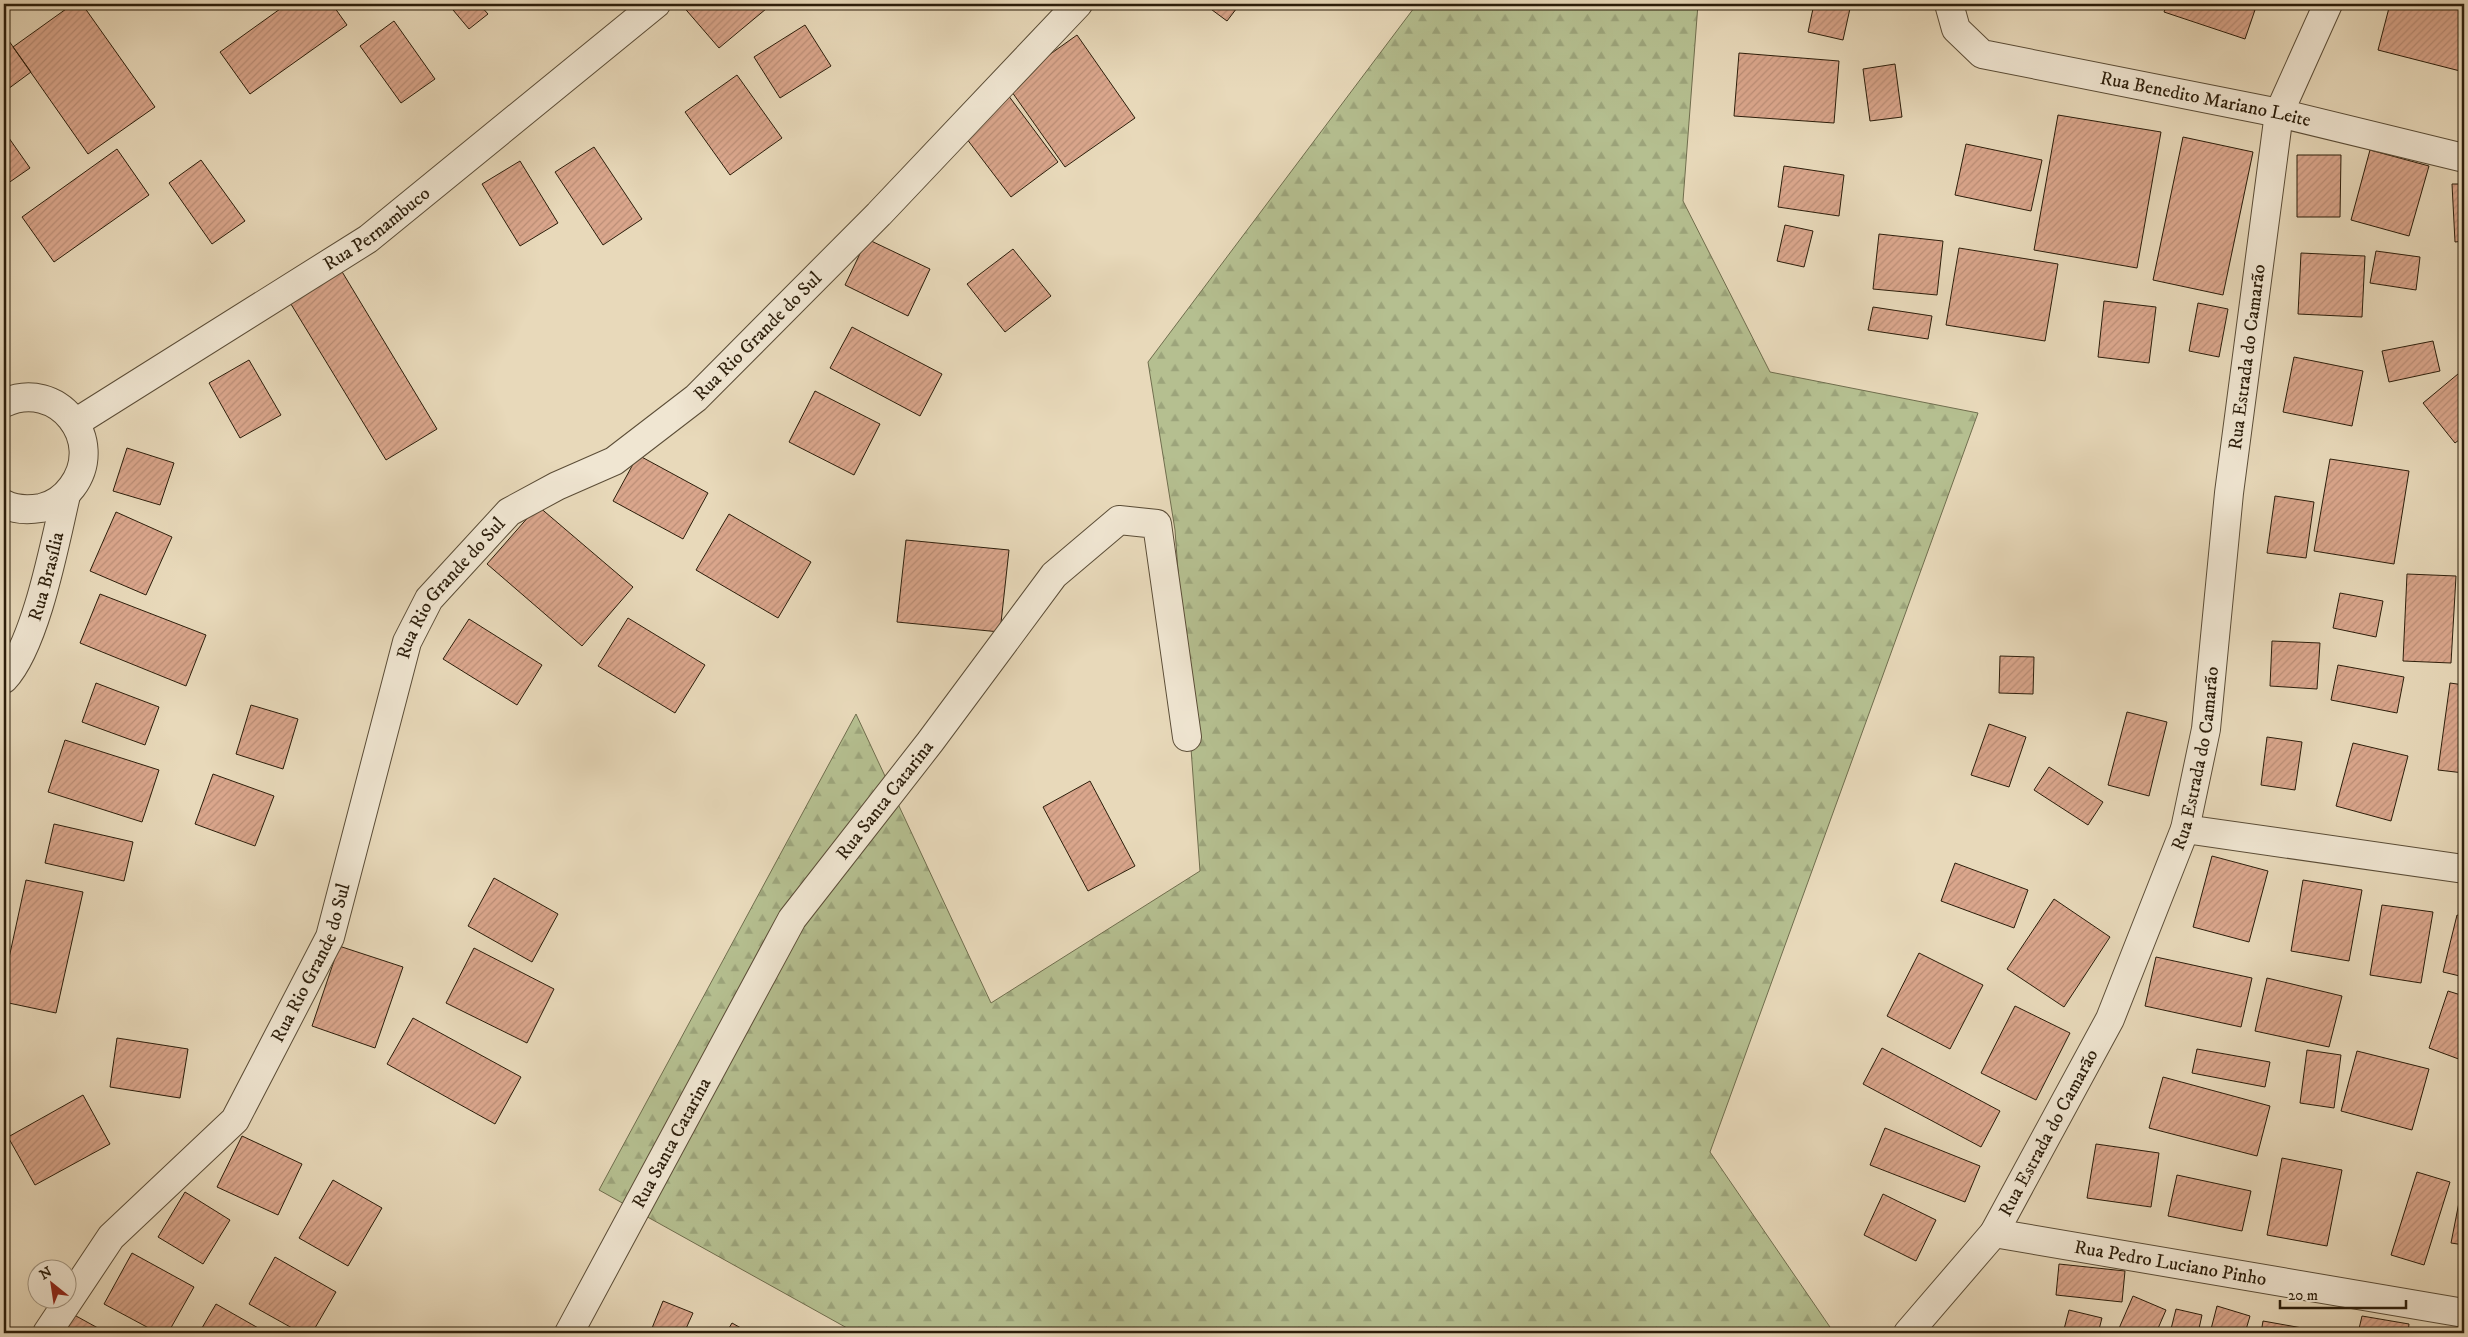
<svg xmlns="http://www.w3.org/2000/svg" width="2468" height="1337" font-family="'IM FELL DW Pica',serif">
<defs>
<pattern id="forest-firs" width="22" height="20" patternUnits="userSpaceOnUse" patternTransform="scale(1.25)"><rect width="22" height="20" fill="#b5bf90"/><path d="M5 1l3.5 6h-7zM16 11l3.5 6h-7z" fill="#9ca47b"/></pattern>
<pattern id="building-hatch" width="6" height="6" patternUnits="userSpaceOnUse" patternTransform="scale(1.25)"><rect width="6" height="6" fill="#daa68c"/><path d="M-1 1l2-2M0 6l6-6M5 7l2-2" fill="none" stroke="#bb8e77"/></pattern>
</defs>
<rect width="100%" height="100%" fill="#e8d9ba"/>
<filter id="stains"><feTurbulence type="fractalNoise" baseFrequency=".004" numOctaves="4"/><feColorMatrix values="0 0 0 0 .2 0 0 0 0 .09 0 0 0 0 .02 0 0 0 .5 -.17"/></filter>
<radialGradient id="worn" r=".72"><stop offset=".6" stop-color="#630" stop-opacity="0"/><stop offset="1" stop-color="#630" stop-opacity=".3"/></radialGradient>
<path fill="url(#forest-firs)" stroke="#706e4e" d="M 1417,4 L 1698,4 L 1683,201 L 1770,372 L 1978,413 L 1710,1152 L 1832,1330 L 1827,1333 L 856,1333 L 599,1190 L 856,714 L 991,1003 L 1200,871 L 1175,530 L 1148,362 Z"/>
<path fill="url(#building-hatch)" stroke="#2c1e0b" d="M 73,4 L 82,4 L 155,107 L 88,154 L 13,47 Z
M 287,4 L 332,4 L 347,25 L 250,94 L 220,52 Z
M 448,4 L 479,4 L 488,14 L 469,29 Z
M 681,4 L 772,4 L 719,48 Z
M 1204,4 L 1240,4 L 1227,21 Z
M 1814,4 L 1851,4 L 1843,40 L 1808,32 Z
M 2167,4 L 2257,4 L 2245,39 L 2164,12 Z
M 2390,4 L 2464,4 L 2464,72 L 2378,50 Z
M 394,21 L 435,79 L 401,103 L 360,46 Z
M 805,25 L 831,66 L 780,98 L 754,57 Z
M 4,34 L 31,72 L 4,92 Z
M 1077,35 L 1135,118 L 1065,167 L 1007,85 Z
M 1739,53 L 1839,61 L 1834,123 L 1734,116 Z
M 1895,64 L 1902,117 L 1870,121 L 1863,69 Z
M 737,75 L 782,138 L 730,175 L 685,112 Z
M 1008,95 L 1058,162 L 1011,197 L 960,130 Z
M 2058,115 L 2161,132 L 2137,268 L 2034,250 Z
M 4,131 L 30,168 L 4,186 Z
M 2183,137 L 2253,152 L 2223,295 L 2153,280 Z
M 1966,144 L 2042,160 L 2031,211 L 1955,195 Z
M 594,147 L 642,219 L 603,245 L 555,172 Z
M 117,149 L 149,195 L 54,262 L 22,217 Z
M 2370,150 L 2429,166 L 2409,236 L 2351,220 Z
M 2297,155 L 2341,155 L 2340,217 L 2297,217 Z
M 201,160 L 245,221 L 212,244 L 169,183 Z
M 520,161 L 558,223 L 520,246 L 482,184 Z
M 1784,166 L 1844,175 L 1839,216 L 1778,207 Z
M 2452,184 L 2464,184 L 2464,241 L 2455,242 Z
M 1785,225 L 1813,231 L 1804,267 L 1777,261 Z
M 1879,234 L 1943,241 L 1937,295 L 1873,289 Z
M 867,239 L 930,269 L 908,316 L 845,285 Z
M 1959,248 L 2058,264 L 2045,341 L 1946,325 Z
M 1013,249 L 1051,296 L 1005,332 L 967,284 Z
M 2376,251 L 2420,257 L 2416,290 L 2370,283 Z
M 2301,253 L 2365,256 L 2362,317 L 2298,314 Z
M 338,265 L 437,429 L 386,460 L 286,296 Z
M 2104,301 L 2156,307 L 2149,363 L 2098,357 Z
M 2198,303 L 2228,309 L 2219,357 L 2189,351 Z
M 1873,307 L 1932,316 L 1928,339 L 1868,330 Z
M 852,327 L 942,374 L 920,416 L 830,368 Z
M 2433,341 L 2440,371 L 2389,382 L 2382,351 Z
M 2294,357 L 2363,371 L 2352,426 L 2283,412 Z
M 249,360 L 281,415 L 240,438 L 209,383 Z
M 2464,369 L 2464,436 L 2455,443 L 2423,403 Z
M 815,391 L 880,424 L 854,475 L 789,442 Z
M 127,448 L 174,463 L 160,505 L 113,491 Z
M 638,455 L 708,493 L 683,539 L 613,501 Z
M 2330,459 L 2409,471 L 2394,564 L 2314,551 Z
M 2275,496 L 2314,502 L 2306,558 L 2267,553 Z
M 538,506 L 633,587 L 582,646 L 487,564 Z
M 116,512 L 172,537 L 146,595 L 90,571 Z
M 729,514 L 811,562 L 778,618 L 696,570 Z
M 906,540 L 1009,550 L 1000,632 L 897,622 Z
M 2407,574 L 2456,576 L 2451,663 L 2403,661 Z
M 2340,593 L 2383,601 L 2376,637 L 2333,628 Z
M 100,594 L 206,635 L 186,686 L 80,643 Z
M 628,618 L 705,665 L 675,713 L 598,666 Z
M 469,619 L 542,665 L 517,705 L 443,659 Z
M 2272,641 L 2320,643 L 2317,689 L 2270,686 Z
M 2000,656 L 2034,657 L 2033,694 L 1999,693 Z
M 2338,665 L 2404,677 L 2397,713 L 2331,700 Z
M 96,683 L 159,707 L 145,745 L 82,722 Z
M 2450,683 L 2464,685 L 2464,773 L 2438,770 Z
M 251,705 L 298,719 L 283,769 L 236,754 Z
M 2127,712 L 2167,722 L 2149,796 L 2108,785 Z
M 1989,724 L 2026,737 L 2009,787 L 1971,775 Z
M 2267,737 L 2302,742 L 2295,790 L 2261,785 Z
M 65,740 L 159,770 L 142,822 L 48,792 Z
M 2353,743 L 2408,756 L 2391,821 L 2336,806 Z
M 2049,767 L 2103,802 L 2088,825 L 2034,790 Z
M 213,774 L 274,796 L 255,846 L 195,824 Z
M 1090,781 L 1135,866 L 1088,891 L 1043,807 Z
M 54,824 L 133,842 L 124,881 L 45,863 Z
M 2212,856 L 2268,871 L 2249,942 L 2193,927 Z
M 1955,863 L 2028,890 L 2014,928 L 1941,901 Z
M 494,878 L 558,914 L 532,962 L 468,926 Z
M 26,880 L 83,892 L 56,1013 L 4,1002 L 4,981 Z
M 2303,880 L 2362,890 L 2349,961 L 2291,951 Z
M 2054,899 L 2110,937 L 2064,1007 L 2007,969 Z
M 2382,905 L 2433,912 L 2421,983 L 2370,975 Z
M 2457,915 L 2464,917 L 2464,977 L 2443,972 Z
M 339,946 L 403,967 L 375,1048 L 312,1026 Z
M 474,948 L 554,989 L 527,1043 L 446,1003 Z
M 1919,953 L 1983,985 L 1950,1049 L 1887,1016 Z
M 2156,957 L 2252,978 L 2241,1027 L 2145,1006 Z
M 2267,978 L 2342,996 L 2329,1047 L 2255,1031 Z
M 2448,991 L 2464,996 L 2464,1061 L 2429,1048 Z
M 2015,1006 L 2070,1033 L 2036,1100 L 1981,1073 Z
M 413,1018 L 521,1077 L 495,1124 L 387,1064 Z
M 117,1038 L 188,1049 L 180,1098 L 110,1087 Z
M 1882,1048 L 2000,1111 L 1981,1147 L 1863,1084 Z
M 2197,1049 L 2270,1062 L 2265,1087 L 2192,1073 Z
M 2307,1050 L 2341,1055 L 2334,1108 L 2300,1103 Z
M 2357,1051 L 2429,1069 L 2412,1130 L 2341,1111 Z
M 2163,1077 L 2270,1106 L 2257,1156 L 2149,1128 Z
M 83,1095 L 110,1144 L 35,1185 L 8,1137 Z
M 1885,1128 L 1980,1166 L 1965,1202 L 1870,1165 Z
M 242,1136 L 302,1164 L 278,1215 L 217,1187 Z
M 2096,1144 L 2159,1153 L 2151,1207 L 2087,1198 Z
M 2282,1158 L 2342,1170 L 2327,1246 L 2267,1235 Z
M 2417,1172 L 2450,1182 L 2424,1265 L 2391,1255 Z
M 2177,1175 L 2251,1191 L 2242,1231 L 2168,1216 Z
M 333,1180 L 382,1208 L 348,1266 L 299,1238 Z
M 2463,1182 L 2464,1182 L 2464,1245 L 2451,1243 Z
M 185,1192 L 230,1220 L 203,1264 L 158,1237 Z
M 1883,1194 L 1936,1220 L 1916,1261 L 1864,1235 Z
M 132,1253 L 194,1287 L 168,1333 L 158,1333 L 104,1304 Z
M 275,1257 L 336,1292 L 312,1333 L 301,1333 L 249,1304 Z
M 2059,1264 L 2125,1271 L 2122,1302 L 2056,1295 Z
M 2133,1296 L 2166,1310 L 2156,1333 L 2117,1333 Z
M 663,1301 L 693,1313 L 684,1333 L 650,1333 Z
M 216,1304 L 267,1333 L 199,1333 Z
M 2217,1306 L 2250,1316 L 2245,1333 L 2210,1333 Z
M 2176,1309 L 2202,1315 L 2198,1333 L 2170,1333 Z
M 2069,1310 L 2102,1318 L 2098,1333 L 2063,1333 Z
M 67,1311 L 107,1333 L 53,1333 Z
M 2362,1316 L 2409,1324 L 2408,1333 L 2358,1333 Z
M 2263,1321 L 2319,1331 L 2319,1333 L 2261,1333 Z
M 732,1323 L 750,1333 L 726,1333 Z"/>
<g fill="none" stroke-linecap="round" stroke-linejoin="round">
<g stroke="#5b4d37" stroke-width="30">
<g id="minor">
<path id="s1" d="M 1949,4 L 1956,29 L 1982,54 L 2279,113 L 2464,158"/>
<path d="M 4,403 C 57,378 107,440 72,487 C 64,498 54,505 41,508 C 28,510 15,510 4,504"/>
<path id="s2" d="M 75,423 L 368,239 L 656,4"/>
<path id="s3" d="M 4,679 C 36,645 55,542 66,495"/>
<path d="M 2185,829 L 2464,869"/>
<path id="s4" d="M 1994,1233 L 2464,1313"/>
<path id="s5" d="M 47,1333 L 111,1237 L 235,1120 L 330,937 L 407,642 L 429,599 L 509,512 L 557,486 L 614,461 L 696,398 L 879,214 L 1078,4"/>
<path id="s6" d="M 569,1333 L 792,919 L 930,742 L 1054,575 L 1119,520 L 1157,524 L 1187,737"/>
<path id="s7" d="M 1908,1333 L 1994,1233 L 2110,1019 L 2185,829 L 2206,729 L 2229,493 L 2279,113 L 2328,4"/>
</g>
</g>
<use href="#minor" stroke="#f0e6d2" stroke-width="28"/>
</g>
<g text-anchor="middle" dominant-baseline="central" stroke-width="4" stroke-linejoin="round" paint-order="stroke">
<g font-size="19" fill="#2c1e0b" stroke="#f0e6d2">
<text stroke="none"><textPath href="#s1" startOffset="290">Rua Benedito Mariano Leite</textPath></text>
<text stroke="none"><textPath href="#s2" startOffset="359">Rua Pernambuco</textPath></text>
<text stroke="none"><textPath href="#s5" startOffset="1271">Rua Rio Grande do Sul</textPath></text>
<text stroke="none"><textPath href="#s7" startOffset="1056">Rua Estrada do Camarão</textPath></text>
<text stroke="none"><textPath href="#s3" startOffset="112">Rua Brasília</textPath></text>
<text stroke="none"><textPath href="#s5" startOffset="866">Rua Rio Grande do Sul</textPath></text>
<text stroke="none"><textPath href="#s7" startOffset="651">Rua Estrada do Camarão</textPath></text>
<text stroke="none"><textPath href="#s6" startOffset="621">Rua Santa Catarina</textPath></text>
<text stroke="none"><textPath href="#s5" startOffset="461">Rua Rio Grande do Sul</textPath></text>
<text stroke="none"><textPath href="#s7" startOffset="246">Rua Estrada do Camarão</textPath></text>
<text stroke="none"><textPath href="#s6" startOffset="216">Rua Santa Catarina</textPath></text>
<text stroke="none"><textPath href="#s4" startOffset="179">Rua Pedro Luciano Pinho</textPath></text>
</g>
</g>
<rect width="2468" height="1337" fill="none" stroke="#e8d9ba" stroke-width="20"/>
<rect x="5" y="5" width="2458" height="1327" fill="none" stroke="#2c1e0b" stroke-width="2.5"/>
<rect x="10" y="10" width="2448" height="1317" fill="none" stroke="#2c1e0b"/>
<g transform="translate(52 1284) rotate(330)"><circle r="24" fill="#f0e6d2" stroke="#a29682"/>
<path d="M0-4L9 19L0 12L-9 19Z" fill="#8f2418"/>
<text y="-8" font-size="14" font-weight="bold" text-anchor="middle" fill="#2c1e0b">N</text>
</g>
<path d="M2280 1300v8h126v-8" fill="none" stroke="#2c1e0b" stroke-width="2.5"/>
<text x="2288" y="1300" font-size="15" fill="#2c1e0b" stroke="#f0e6d2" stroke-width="4" paint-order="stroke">20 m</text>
<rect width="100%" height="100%" filter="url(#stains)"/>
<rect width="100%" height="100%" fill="url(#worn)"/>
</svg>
